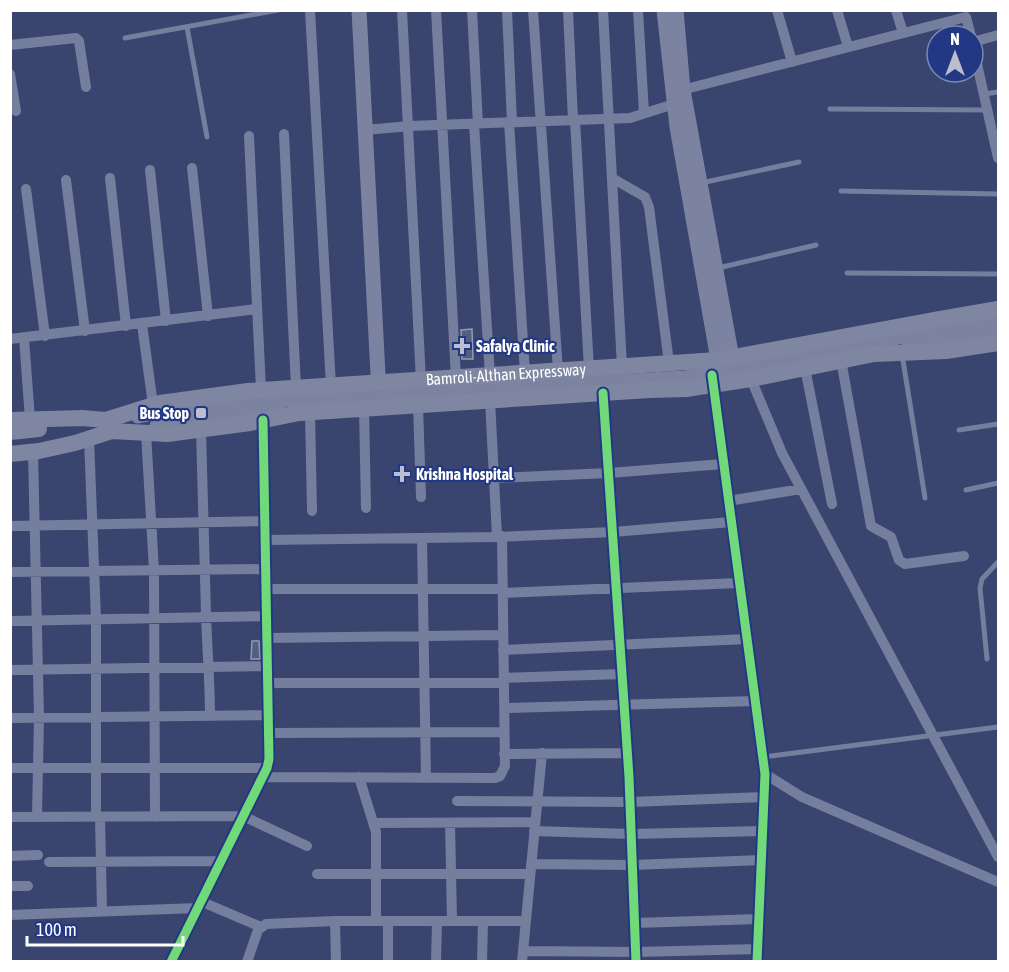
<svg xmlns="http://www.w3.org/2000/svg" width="1009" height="972" font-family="'Asap Condensed',sans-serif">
<rect width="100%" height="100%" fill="#39456f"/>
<path fill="#545e80" stroke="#939ab3" stroke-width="1.5" d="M 472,329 L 473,359 L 462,359 L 461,330 Z
M 252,641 L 259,641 L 260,659 L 251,659 Z"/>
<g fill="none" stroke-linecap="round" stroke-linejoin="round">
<path stroke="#757e9d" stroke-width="5" d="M 187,27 L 207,137
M 125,38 L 278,10
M 984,94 L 998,92
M 830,109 L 987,110
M 701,183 L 799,162
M 841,191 L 998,194
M 718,268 L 816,245
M 847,273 L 998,274
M 902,354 L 925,498
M 959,430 L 998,424
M 966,490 L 998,483
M 987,659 L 980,588 L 982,579 L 998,562
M 763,757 L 998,727"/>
<path stroke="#757e9d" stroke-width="10" d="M 310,10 L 331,386
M 402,10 L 421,381
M 436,10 L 456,378
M 472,10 L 478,124
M 507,10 L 512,122
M 533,10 L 558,371
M 568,10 L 573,120
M 603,10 L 622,367
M 638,10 L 644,113
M 777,10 L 792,62
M 837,10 L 848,47
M 896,10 L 903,33
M 973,42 L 998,35
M 10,45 L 76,38 L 79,41 L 86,87
M 973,46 L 998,158
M 10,74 L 16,111
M 678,91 L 966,17 L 971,36
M 575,120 L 589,369
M 509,122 L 525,373
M 474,124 L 490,376
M 365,130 L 410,126 L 630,118 L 674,104
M 284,134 L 296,388
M 249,136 L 261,390
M 192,168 L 208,316
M 150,170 L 166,321
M 110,178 L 126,326
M 612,178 L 645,197 L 649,207 L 669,363
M 66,180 L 85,331
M 26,189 L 45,336
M 142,324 L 153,405
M 24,338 L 30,419
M 10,339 L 257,309
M 841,360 L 871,526 L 891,537 L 899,560 L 905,564 L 964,556
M 805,368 L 832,504
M 749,374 L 782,453 L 998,857
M 712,381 L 765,774 L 757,962
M 603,393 L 629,777 L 636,962
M 490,400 L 497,537
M 418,405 L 421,497
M 364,408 L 366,508
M 310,412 L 312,511
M 201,430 C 203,491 204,553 206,614 C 207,648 210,682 210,716
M 146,433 L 154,570 L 155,817
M 89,438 L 96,619 L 96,817
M 33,452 L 39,717 L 37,817
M 494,478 L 609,473 L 723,464
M 728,501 L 801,489
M 10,526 L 265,521
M 422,538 L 426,778
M 266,540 L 497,537 L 613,532 L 731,522
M 10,572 L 266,569
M 266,589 L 502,589
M 503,593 L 739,583
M 10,621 L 267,616
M 267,638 L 503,635
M 503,650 L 747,639
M 10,670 L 268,666
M 504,678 L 622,674
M 268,683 L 504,683
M 504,708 L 755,701
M 10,718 L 269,715
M 269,733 L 504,732
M 504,754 L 627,753
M 10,768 L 267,768
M 765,774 L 802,797 L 998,882
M 262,777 L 495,778 L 500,776 L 505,766 L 502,536
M 359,777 L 376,832 L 376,921
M 457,801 L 630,802 L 764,797
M 10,817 L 243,816 L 307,846
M 100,817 L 102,911
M 374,823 L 535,822
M 450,823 L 452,921
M 534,831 L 631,834 L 763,831
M 10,856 L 38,855
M 49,862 L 221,861
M 531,864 L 633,865 L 762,860
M 317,874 L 530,874
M 10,886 L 28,886
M 200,901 L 261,927
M 10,915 L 197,908
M 335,921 L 336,962
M 635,923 L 759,919
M 523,951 L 636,952 L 758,949
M 171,962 L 267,768 L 269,759 L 263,420
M 247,962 L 258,930 L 266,924 L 335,921 L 526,921
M 388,962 L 388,921
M 436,962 L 437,921
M 482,962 L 483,921
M 522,962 L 542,753"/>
<path stroke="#7b83a0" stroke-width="15" d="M 359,10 L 379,394
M 664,10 L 677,127 L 720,371
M 676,10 L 683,90 L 734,369
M 908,341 L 942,340 L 998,332
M 138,416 L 170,410 L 244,400 L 298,400 L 685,378 C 791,365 893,334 998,318
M 157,426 L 244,414 L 278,406"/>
<g stroke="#7f86a2" stroke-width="16">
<path id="s1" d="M 10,420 L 82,418 L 106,420 L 160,403 L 248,391 L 718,360 L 939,319 L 998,309"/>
<path d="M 10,432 L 39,429"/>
<path d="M 10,454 L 39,451 L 75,443 L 112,431 L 167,434 L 250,423 L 299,413 L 649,390 L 686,389 L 751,379 L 874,354 L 946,351 L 998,343"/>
</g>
<g stroke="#233885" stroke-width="13">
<path id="cycleway" d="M 712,375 L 765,774 L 757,962
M 603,393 L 629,777 L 636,962
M 171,962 L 267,768 L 269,759 L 263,420"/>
</g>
<use href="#cycleway" stroke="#71d979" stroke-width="9"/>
</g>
<g fill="#babecd" stroke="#233885" stroke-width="2">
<path d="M459 337h6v6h6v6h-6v6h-6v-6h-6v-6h6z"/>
<rect x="195" y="407" width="12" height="12" rx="3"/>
<path d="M399 465h6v6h6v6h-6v6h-6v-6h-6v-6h6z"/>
</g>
<g text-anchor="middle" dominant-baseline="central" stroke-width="4.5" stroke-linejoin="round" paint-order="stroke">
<g font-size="16" font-weight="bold" fill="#fff" stroke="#233885" text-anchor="start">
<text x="476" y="346">Safalya Clinic</text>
<text x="189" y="413" text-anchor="end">Bus Stop</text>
<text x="416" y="474">Krishna Hospital</text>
</g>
<g font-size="16" fill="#fff" stroke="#233885">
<text stroke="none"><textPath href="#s1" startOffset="500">Bamroli-Althan Expressway</textPath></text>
</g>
</g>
<rect width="1009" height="972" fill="none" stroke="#ffffff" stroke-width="24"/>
<g transform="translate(955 54)"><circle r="28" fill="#233885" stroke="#7b88b6" stroke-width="1.5"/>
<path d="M0-4.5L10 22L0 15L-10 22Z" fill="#babecd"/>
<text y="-9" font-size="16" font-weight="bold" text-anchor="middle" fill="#ffffff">N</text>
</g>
<path d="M27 936v9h156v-9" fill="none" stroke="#ffffff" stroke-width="3"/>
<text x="36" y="936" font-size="18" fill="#ffffff" stroke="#233885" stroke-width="4.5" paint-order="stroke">100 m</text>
</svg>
